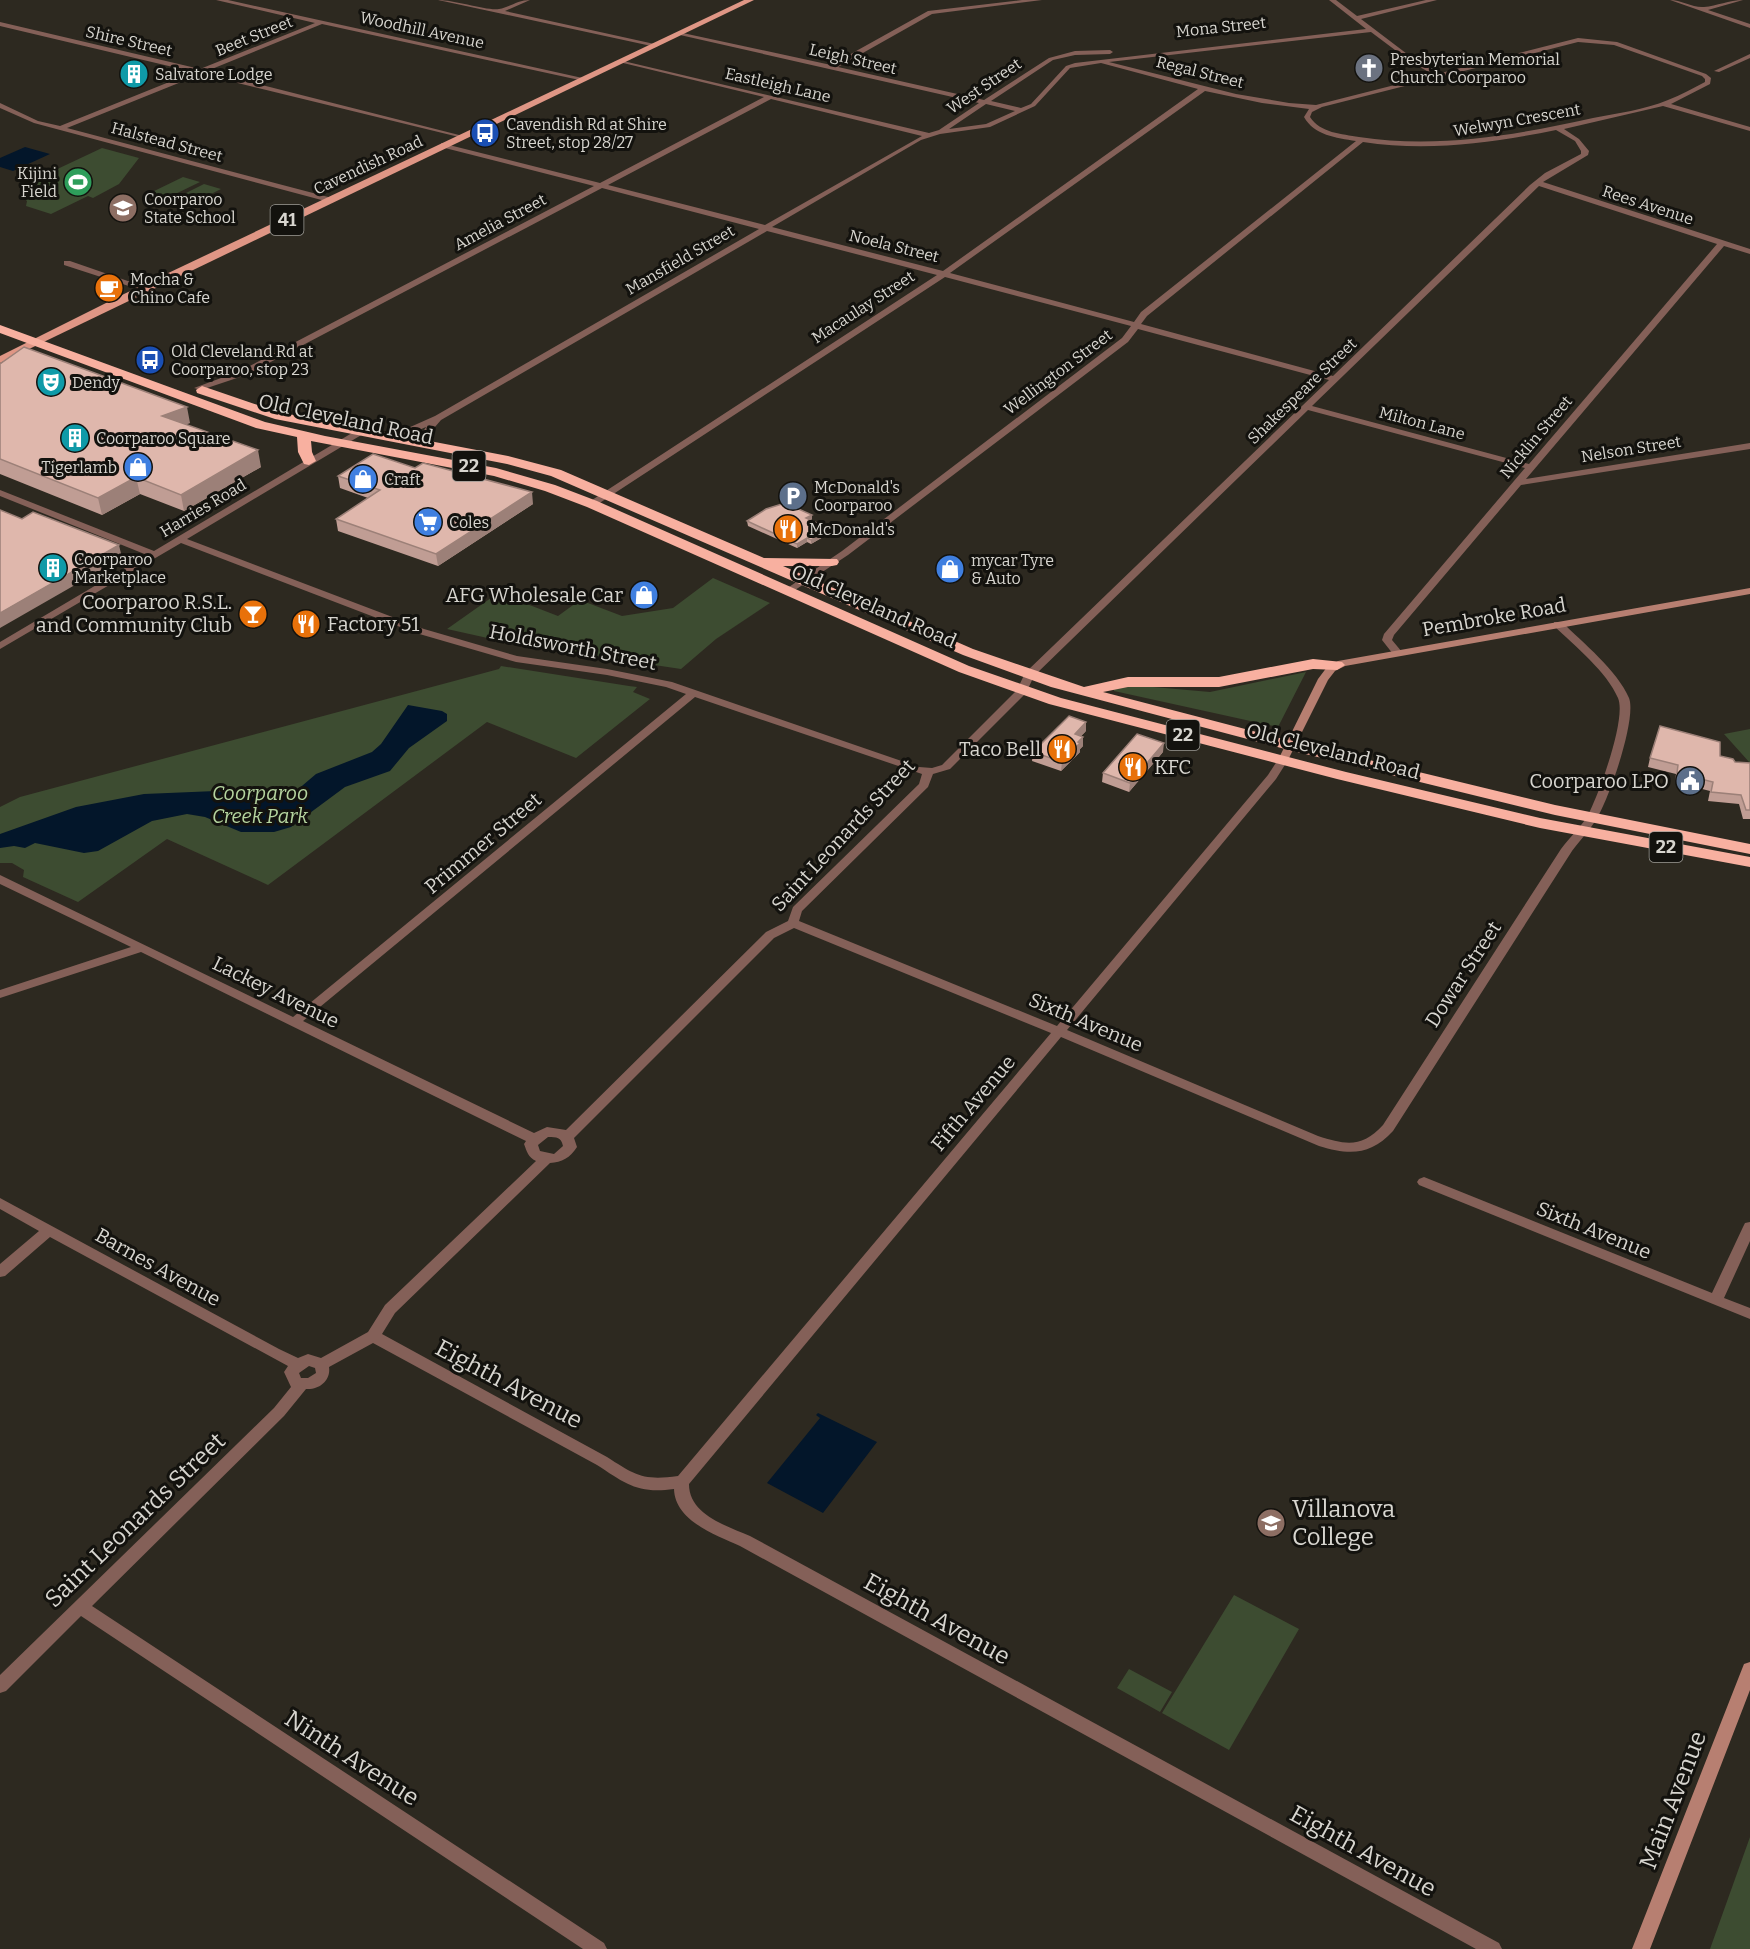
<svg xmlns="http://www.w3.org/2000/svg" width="1750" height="1949" font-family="Bitter,serif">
<rect width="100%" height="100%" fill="#2d2920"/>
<path fill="#3d4c31" d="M 102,148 L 139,158 L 119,184 L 93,198 L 88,196 L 51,214 L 26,206 L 27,201 L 20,195 L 39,187 L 34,180 Z
M 183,177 L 200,182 L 165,199 L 148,194 Z
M 204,184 L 221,189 L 187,206 L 170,201 Z
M 713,578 L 770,603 L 716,639 L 681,669 L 514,644 L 447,629 L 498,593 L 558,616 L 580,600 L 622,616 L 673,608 Z
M 501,666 L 629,686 L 637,687 L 633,692 L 650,699 L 576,758 L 487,722 L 268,885 L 167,839 L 78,902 L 23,877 L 24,870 L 12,863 L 0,863 L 0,807 L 20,797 L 499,669 Z
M 1306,672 L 1278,727 L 1114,691 L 1114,688 L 1142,686 L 1210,692 Z
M 1750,729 L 1750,763 L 1724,734 Z
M 1234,1595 L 1299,1629 L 1229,1750 L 1162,1713 Z
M 1129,1669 L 1172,1692 L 1160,1712 L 1117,1688 Z
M 1750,1837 L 1750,1949 L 1710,1949 Z"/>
<path fill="#03162a" d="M 25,147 L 50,154 L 13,171 L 0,167 L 0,158 Z
M 408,705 L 442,711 L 447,714 L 447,721 L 409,748 L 390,771 L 345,787 L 291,827 L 274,832 L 241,832 L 205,817 L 187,814 L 152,821 L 98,851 L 84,853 L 35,843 L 25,848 L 14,846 L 0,848 L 0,834 L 76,807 L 144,794 L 216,791 L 268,799 L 282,796 L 296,791 L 316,774 L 372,752 L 381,744 Z
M 818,1413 L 877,1442 L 823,1513 L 767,1483 L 820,1418 L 816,1415 Z"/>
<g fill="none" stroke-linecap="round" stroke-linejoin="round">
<path fill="#846058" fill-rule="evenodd" d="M 216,0 L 228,0 L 587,79 L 584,81 L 322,24 L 207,71 L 463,136 L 463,138 L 201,74 L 67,128 L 332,198 L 332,202 L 329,202 L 34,123 L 0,108 L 0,103 L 38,121 L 60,126 L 194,72 L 0,26 L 0,22 L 200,69 L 315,23 Z
M 438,0 C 455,0 487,11 499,9 C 510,7 518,0 530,0 L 505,11 L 659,45 L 656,47 Z
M 1022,0 L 1042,0 L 932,14 L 838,67 L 984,100 L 1049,58 L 1075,51 L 1110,50 L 1113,52 L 1110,54 L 1075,55 L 1053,60 L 991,101 L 1021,108 L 1031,104 L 1066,66 L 1075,63 L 1366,29 L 1329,0 L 1336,0 L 1357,16 L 1426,0 L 1437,0 L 1361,19 L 1415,60 L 1441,73 L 1578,38 L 1617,42 L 1706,74 L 1711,78 L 1710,84 L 1671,104 L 1750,127 L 1750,131 L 1663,106 L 1564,129 L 1579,139 L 1589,151 L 1588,155 L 1543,182 L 1750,249 L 1750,254 L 1724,246 L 1526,479 L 1750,443 L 1750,449 L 1521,485 L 1394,635 L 1392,640 L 1402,652 L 1397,655 L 1393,654 L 1382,640 L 1384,634 L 1525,468 L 1308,410 L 1034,676 L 1026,693 L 950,769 L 933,774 L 928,787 L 802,911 L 799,921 L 1057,1026 L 1268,775 L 1279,758 L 1287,758 L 1288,760 L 1276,779 L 1067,1030 L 1318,1136 C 1346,1145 1362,1148 1383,1125 L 1561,849 C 1569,838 1580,828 1587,817 C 1598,797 1627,718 1618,698 C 1607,672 1575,646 1554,626 L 1554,622 L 1562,622 C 1583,643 1617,670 1629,698 C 1637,718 1609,799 1597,818 C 1590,830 1580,840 1572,851 L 1393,1131 C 1370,1156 1349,1155 1319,1146 L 1061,1037 L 689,1484 C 689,1515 727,1526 750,1536 L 1499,1943 L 1502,1949 L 1476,1949 L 740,1546 C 716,1535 675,1521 674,1489 C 638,1494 626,1484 597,1465 L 373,1343 L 329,1367 C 331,1380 320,1390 306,1389 L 284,1416 L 92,1606 L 604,1943 L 607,1949 L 583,1949 L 81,1616 L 6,1691 L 0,1693 L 0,1675 L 274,1408 L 291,1387 L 284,1372 L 288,1366 L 50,1237 L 5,1276 L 0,1277 L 0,1264 L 39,1231 L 0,1209 L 0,1198 L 279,1349 L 298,1358 L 308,1354 L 321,1358 L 368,1332 L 385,1305 L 536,1161 C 528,1157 527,1152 524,1144 L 526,1141 L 141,952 L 0,998 L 0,990 L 131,947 L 0,884 L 0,875 L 293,1017 L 686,694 L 666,687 L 607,675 L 516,662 L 416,633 L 181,543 L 0,649 L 0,642 L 147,555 L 0,496 L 0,490 L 154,551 L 357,430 L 363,430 L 363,434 L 187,539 L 424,629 L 517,656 L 607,669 L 672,682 L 919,767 L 932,768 L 942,765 L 1017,690 L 1025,673 L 1329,380 L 1138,329 L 1128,342 L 848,555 L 789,594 L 786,593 L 786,589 L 842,551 L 1122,338 L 1131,326 L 945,277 L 595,506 L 589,506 L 589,502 L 937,275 L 767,231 L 441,420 L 428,435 L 423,445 L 420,446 L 416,443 L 426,427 L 396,440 L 390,440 L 390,436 L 435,416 L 759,229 L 602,188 L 246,375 L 201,390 L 194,388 L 240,371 L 594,186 L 441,147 L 441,143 L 600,183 L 764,97 L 619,62 L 619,60 L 929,133 L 939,130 L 979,103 L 680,35 L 678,34 L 678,32 L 831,65 L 928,11 ZM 1371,32 L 1411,62 L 1434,75 L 1316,105 L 1289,103 L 1236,94 L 1109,62 ZM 1578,42 L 1614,45 L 1702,76 L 1705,79 L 1705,82 C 1693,88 1681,95 1668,100 C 1644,110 1618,113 1593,118 C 1516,135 1438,149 1359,137 C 1342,134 1320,133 1310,117 L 1312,112 L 1322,107 ZM 1101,63 L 1198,89 L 943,271 L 772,227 L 921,140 L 940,134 L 990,127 L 1035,106 L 1070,68 ZM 1205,91 L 1262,103 L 1309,109 L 1304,117 C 1314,135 1336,138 1356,141 L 1141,312 L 1134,322 L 950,273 ZM 771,99 L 922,136 L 765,225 L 608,185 ZM 986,104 L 1015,111 L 986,124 L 949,129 ZM 1556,130 L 1575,141 L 1581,151 L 1581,154 L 1545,173 L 1530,185 L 1333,376 L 1141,324 L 1147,316 L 1363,142 C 1428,152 1492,143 1556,130 ZM 1539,186 L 1717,244 L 1529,464 L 1312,406 ZM 695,697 L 922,774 L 919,784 L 793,907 L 788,921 L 766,932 L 566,1130 L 547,1127 L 534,1133 L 303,1021 ZM 794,928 L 1051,1033 L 678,1476 C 643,1481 635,1475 607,1457 L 382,1334 L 395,1313 L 550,1163 C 562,1162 570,1158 577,1147 L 574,1138 L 774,938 ZM 548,1137 C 557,1137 561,1137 563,1146 L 554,1154 L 540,1151 L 538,1145 ZM 309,1366 L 315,1368 L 316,1373 L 308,1378 L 301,1378 L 299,1373 Z
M 1670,0 C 1681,0 1693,8 1704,7 C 1717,6 1729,0 1743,0 L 1708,10 L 1750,24 L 1750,28 Z
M 1750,54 L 1750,58 L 1719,72 L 1714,71 Z
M 64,261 L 70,261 L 148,288 L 141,290 L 64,265 Z
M 1424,1177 L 1712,1293 L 1743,1227 L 1745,1223 L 1750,1222 L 1750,1241 L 1724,1298 L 1750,1308 L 1750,1319 L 1419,1185 L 1417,1182 L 1419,1179 Z"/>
<path fill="#b77f71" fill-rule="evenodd" d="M 1750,588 L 1750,594 L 1345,666 L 1335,671 L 1328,680 L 1287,762 L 1283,763 L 1278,760 L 1318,679 L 1327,667 L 1338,661 Z
M 1750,1662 L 1750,1690 L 1650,1949 L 1632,1949 L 1742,1669 L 1744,1664 Z"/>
<path fill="#df9685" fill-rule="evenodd" d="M 744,0 L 754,0 L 0,363 L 0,356 L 124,294 Z"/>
<path fill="#f8b0a0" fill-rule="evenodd" d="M 0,325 L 265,422 L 325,436 L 496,468 L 555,485 L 597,501 L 969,666 L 1061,698 L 1346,772 L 1540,818 L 1750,857 L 1750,867 L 1540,828 L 1337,779 L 1049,704 L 959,672 L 587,507 L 545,491 L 494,476 L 311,441 L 312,452 L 316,461 L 309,465 L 304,464 L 298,452 L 297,437 L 256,428 L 0,333 Z
M 202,386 L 278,412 L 508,456 L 561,470 L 764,558 L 837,559 L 839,562 L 837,565 L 832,566 L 783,566 L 973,649 L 1084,687 L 1128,677 L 1219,677 L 1313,659 L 1342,662 L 1345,665 L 1337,670 L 1313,669 L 1219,687 L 1128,687 L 1103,692 L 1295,742 L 1555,805 L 1750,844 L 1750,854 L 1555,815 L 1285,749 L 1051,687 L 963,655 L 551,476 L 507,464 L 275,419 L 197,393 L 196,390 Z"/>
</g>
<path fill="#c09d94" d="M 0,364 L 190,423 L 185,424 L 261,467 L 184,511 L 140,494 L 102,515 L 0,474 Z
M 415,468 L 533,504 L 438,566 L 338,531 L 336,519 L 368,498 L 340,488 L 338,476 Z
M 812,519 L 810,520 L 830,529 L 830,533 L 811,544 L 807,542 L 797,548 L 748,526 L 747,521 Z
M 1086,731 L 1081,736 L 1083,746 L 1080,749 L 1080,752 L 1061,771 L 1032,761 L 1033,752 Z
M 1163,752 L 1129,792 L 1102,782 L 1103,773 Z
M 1720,756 L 1735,762 L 1750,763 L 1750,819 L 1743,819 L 1739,804 L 1708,801 L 1710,791 L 1675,782 L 1676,774 L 1648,767 L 1650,758 Z"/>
<path fill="#9c8078" d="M 187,407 L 190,423 L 165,432 L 162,416 Z
M 258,450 L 261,467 L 184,511 L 181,495 Z
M 136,477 L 140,494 L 102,515 L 98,498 Z
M 532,492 L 533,504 L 438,566 L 436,554 Z
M 812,515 L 812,519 L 806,523 L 806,518 Z
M 830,529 L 830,533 L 811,544 L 811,540 Z
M 807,538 L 807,542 L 797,548 L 797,544 Z
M 119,545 L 122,558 L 0,628 L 0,613 Z
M 1086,722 L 1086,731 L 1074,743 L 1075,734 Z
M 1083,737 L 1083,746 L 1080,749 L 1080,752 L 1061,771 L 1062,762 Z
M 1164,743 L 1163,752 L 1129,792 L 1130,783 Z"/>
<path fill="#dfb7ac" stroke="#9c8078" stroke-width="1.5" d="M 24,347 L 187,407 L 162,416 L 258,450 L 181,495 L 136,477 L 98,498 L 0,459 L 0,364 Z
M 373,454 L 415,468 L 423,463 L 532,492 L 436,554 L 336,519 L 380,490 L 338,476 Z
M 785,503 L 812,515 L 806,518 L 830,529 L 811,540 L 807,538 L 797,544 L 747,521 L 766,509 Z
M 0,510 L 22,519 L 33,512 L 119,545 L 0,613 Z
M 1069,716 L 1086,722 L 1075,734 L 1083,737 L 1078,742 L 1080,743 L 1062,762 L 1033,752 Z
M 1660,726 L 1720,742 L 1720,756 L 1733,759 L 1735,762 L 1750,763 L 1750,810 L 1746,810 L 1741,795 L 1711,792 L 1713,782 L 1677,773 L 1678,765 L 1650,758 Z
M 1137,734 L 1164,743 L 1130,783 L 1103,773 Z"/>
<defs>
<g id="church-disc" transform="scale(1.5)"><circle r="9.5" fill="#6b7280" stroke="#13120e"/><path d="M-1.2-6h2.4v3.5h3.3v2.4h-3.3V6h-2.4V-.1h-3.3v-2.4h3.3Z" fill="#fff"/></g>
<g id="building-disc" transform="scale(1.5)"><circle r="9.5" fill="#0f9aa8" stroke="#13120e"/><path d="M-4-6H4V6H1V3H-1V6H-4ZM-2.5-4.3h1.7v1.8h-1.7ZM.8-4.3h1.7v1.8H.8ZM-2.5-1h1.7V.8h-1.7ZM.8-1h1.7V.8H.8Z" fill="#fff"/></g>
<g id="bus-disc" transform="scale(1.5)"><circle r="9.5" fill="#1a4fb4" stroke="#13120e"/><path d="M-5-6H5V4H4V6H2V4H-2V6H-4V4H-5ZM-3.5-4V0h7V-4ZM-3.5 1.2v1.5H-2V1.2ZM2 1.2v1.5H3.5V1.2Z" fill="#fff"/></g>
<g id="stadium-disc" transform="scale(1.5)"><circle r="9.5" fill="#2e9e5b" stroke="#13120e"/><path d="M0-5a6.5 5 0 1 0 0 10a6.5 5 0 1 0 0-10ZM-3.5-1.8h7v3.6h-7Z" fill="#fff"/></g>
<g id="school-disc" transform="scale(1.5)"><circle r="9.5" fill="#8d6e63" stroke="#13120e"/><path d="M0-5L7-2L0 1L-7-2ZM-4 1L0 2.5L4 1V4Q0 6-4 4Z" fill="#fff"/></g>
<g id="cafe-disc" transform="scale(1.5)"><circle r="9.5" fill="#e8710a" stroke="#13120e"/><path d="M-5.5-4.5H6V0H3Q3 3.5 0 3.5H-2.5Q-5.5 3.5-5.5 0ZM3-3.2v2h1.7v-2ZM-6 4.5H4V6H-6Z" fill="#fff"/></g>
<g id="theatre-disc" transform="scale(1.5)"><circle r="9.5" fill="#0f9aa8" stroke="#13120e"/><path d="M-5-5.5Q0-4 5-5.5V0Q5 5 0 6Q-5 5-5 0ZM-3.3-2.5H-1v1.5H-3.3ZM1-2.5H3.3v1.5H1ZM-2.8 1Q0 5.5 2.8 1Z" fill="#fff"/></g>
<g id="shop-disc" transform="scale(1.5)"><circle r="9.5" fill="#3f7fe0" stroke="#13120e"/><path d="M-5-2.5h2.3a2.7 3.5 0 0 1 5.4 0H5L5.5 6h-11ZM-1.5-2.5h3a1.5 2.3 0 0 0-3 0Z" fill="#fff"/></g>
<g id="parking-disc" transform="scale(1.5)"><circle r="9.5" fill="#5c6f8a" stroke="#13120e"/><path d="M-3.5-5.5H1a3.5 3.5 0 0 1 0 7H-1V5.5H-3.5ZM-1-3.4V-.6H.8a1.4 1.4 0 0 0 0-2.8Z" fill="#fff"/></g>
<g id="supermarket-disc" transform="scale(1.5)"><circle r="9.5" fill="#3f7fe0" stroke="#13120e"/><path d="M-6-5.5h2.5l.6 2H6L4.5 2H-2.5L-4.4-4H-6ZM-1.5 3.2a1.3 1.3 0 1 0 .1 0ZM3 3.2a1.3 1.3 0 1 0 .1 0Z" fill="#fff"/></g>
<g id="restaurant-disc" transform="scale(1.5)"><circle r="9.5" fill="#e8710a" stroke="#13120e"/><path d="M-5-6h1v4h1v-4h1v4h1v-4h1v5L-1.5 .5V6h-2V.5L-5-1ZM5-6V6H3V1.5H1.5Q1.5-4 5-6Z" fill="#fff"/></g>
<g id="bar-disc" transform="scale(1.5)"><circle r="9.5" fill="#e8710a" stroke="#13120e"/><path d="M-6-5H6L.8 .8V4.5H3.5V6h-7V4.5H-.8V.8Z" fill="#fff"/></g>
<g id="civic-disc" transform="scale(1.5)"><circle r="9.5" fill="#5c6f8a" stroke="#13120e"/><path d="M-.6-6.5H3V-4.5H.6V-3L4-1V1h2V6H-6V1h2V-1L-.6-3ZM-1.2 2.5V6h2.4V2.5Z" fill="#fff"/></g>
</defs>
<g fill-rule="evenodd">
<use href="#church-disc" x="1369" y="68"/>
<use href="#building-disc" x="134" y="74"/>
<use href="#bus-disc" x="485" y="133"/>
<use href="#stadium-disc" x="78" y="182"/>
<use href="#school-disc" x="123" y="208"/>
<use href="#cafe-disc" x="109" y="288"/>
<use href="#bus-disc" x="150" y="360"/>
<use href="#theatre-disc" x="51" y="382"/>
<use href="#building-disc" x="75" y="438"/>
<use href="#shop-disc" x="138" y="467"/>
<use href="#shop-disc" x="363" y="479"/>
<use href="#parking-disc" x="793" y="496"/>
<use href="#supermarket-disc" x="428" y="522"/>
<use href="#restaurant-disc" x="788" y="529"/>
<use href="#building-disc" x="53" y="568"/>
<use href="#shop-disc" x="950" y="569"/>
<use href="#shop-disc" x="644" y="595"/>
<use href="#bar-disc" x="253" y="614"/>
<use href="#restaurant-disc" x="306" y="624"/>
<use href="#restaurant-disc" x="1062" y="749"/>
<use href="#restaurant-disc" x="1133" y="767"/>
<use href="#civic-disc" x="1690" y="781"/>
<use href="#school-disc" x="1271" y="1523"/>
</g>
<g text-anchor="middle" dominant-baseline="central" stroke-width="6" stroke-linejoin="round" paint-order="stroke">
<g font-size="16" fill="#d7d5cf" stroke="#13120e">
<text transform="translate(1221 27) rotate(-6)">Mona Street</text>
<text transform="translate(422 30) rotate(12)">Woodhill Avenue</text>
<text transform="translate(254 36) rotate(-22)">Beet Street</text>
<text transform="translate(129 41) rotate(13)">Shire Street</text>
<text transform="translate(853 59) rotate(13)">Leigh Street</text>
<text transform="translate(1200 72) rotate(14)">Regal Street</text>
<text transform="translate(778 85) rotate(13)">Eastleigh Lane</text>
<text transform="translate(984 86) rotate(-34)">West Street</text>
<text transform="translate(1517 120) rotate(-10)">Welwyn Crescent</text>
<text transform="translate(167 142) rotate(15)">Halstead Street</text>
<text transform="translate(368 165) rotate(-25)">Cavendish Road</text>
<text transform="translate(1648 205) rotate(18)">Rees Avenue</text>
<text transform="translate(500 222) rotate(-28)">Amelia Street</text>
<text transform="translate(894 246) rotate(14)">Noela Street</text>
<text transform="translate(680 260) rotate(-30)">Mansfield Street</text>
<text transform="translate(863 307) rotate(-33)">Macaulay Street</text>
<text transform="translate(1058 372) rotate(-37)">Wellington Street</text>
<text transform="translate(1302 391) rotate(-44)">Shakespeare Street</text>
<text transform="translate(1422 423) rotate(15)">Milton Lane</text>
<text transform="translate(1536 437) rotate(-50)">Nicklin Street</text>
<text transform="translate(1631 449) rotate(-9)">Nelson Street</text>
<text transform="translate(203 508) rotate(-31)">Harries Road</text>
</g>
<g font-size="16" fill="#d7d5cf" stroke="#13120e" text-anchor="start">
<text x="1390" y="59">Presbyterian Memorial<tspan x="1390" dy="18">Church Coorparoo</tspan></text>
<text x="155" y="74">Salvatore Lodge</text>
<text x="506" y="124">Cavendish Rd at Shire<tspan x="506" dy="18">Street, stop 28/27</tspan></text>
<text x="57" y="173" text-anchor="end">Kijini<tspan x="57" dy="18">Field</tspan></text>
<text x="144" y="199">Coorparoo<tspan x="144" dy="18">State School</tspan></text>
<text x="130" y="279">Mocha &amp;<tspan x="130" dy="18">Chino Cafe</tspan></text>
<text x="171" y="351">Old Cleveland Rd at<tspan x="171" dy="18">Coorparoo, stop 23</tspan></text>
<text x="72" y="382">Dendy</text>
<text x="96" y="438">Coorparoo Square</text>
<text x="117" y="467" text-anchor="end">Tigerlamb</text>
<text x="384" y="479">Craft</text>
<text x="814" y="487">McDonald's<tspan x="814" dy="18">Coorparoo</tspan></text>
<text x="449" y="522">Coles</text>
<text x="809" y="529">McDonald's</text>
<text x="74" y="559">Coorparoo<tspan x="74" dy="18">Marketplace</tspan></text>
<text x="971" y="560">mycar Tyre<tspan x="971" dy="18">&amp; Auto</tspan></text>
</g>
<g fill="#13120e" stroke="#9c9a95" stroke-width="1.5">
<rect x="270.5" y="205" width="33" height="30" rx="4.5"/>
<rect x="452.5" y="451" width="33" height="30" rx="4.5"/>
<rect x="1166.5" y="720" width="33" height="30" rx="4.5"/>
<rect x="1649.5" y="832" width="33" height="30" rx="4.5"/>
</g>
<g font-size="18" font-weight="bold" fill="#d7d5cf">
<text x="287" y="220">41</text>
<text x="469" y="466">22</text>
<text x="1183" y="735">22</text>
<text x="1666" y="847">22</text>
</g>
<g font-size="20" fill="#d7d5cf" stroke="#13120e">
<text transform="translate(346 419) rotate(12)">Old Cleveland Road</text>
<text transform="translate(874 606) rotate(24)">Old Cleveland Road</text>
<text transform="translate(1494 617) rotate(-10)">Pembroke Road</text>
<text transform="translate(573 647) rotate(11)">Holdsworth Street</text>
<text transform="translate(1333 751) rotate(14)">Old Cleveland Road</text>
<text transform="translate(843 835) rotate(-47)">Saint Leonards Street</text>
<text transform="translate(483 843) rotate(-40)">Primmer Street</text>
<text transform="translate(1463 974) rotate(-57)">Dowar Street</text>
<text transform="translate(276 992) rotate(26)">Lackey Avenue</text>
<text transform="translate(1086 1022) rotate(23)">Sixth Avenue</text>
<text transform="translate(973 1103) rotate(-50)">Fifth Avenue</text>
<text transform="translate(1594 1230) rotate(22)">Sixth Avenue</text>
<text transform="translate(158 1267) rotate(29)">Barnes Avenue</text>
</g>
<g font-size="20" fill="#d7d5cf" stroke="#13120e" text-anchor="end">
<text x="623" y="595">AFG Wholesale Car</text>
<text x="232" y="602">Coorparoo R.S.L.<tspan x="232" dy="23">and Community Club</tspan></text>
<text x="327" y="624" text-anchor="start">Factory 51</text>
<text x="1041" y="749">Taco Bell</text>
<text x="1154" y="767" text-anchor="start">KFC</text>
<text x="1669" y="781">Coorparoo LPO</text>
</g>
<g font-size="20" font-style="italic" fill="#b5d49f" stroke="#13120e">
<text x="260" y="793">Coorparoo<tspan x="260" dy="23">Creek Park</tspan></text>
</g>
<g font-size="24" fill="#d7d5cf" stroke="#13120e">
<text transform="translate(509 1384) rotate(28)">Eighth Avenue</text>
<text transform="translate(135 1520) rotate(-44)">Saint Leonards Street</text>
<text transform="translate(937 1619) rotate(29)">Eighth Avenue</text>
<text transform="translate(352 1758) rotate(33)">Ninth Avenue</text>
<text transform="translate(1673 1800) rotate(-69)">Main Avenue</text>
<text transform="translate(1363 1851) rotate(29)">Eighth Avenue</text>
</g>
<g font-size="24" fill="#d7d5cf" stroke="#13120e" text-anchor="start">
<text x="1292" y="1509">Villanova<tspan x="1292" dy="28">College</tspan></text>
</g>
</g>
</svg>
